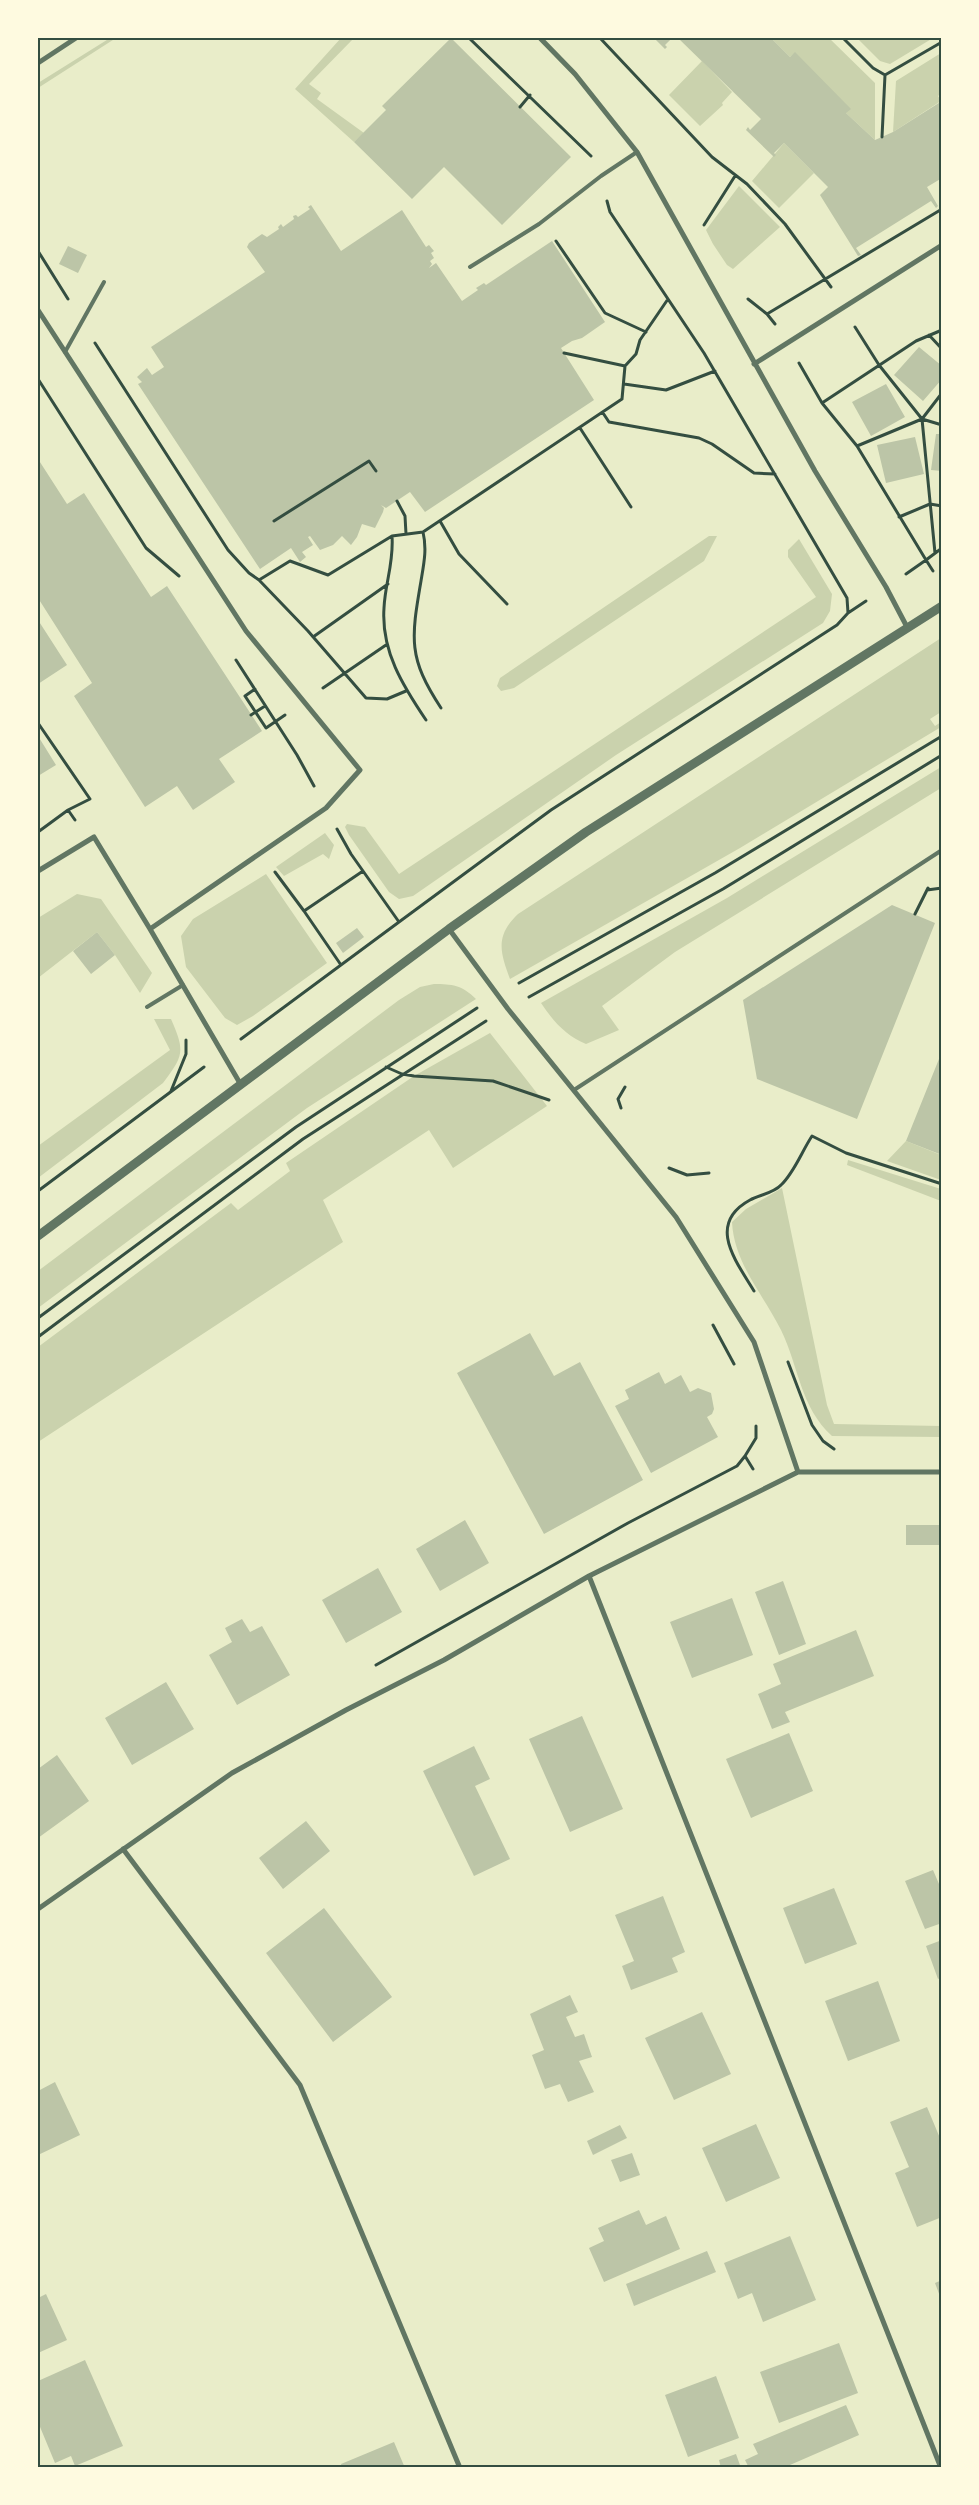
<svg xmlns="http://www.w3.org/2000/svg" width="979" height="2505" font-family="Montserrat,sans-serif">
<rect width="100%" height="100%" fill="#e9edc9"/>
<path fill="#cad2ad" d="M 110,38 L 116,38 L 38,88 L 38,83 Z
M 341,38 L 354,38 L 309,84 L 321,93 L 317,99 L 364,133 L 354,142 L 295,89 Z
M 771,38 L 829,38 L 875,83 L 875,140 L 846,113 L 795,53 L 790,57 Z
M 857,38 L 933,38 L 890,64 L 880,61 Z
M 941,53 L 941,93 L 938,96 L 941,101 L 893,132 L 896,81 Z
M 702,61 L 732,92 L 722,103 L 723,105 L 700,126 L 669,95 Z
M 784,143 L 814,173 L 779,208 L 752,181 Z
M 739,186 L 780,227 L 733,269 L 727,265 L 713,244 L 706,230 Z
M 709,536 L 717,536 L 704,561 L 514,688 L 501,691 L 497,686 L 500,678 Z
M 799,539 L 832,594 L 830,611 L 823,623 L 616,755 L 413,896 L 399,899 L 389,892 L 349,835 L 345,827 L 347,824 L 365,827 L 399,874 L 816,597 L 788,557 L 788,550 Z
M 941,638 L 941,712 L 930,719 L 935,726 L 941,722 L 941,727 L 740,848 L 510,979 C 500,952 495,936 518,914 Z
M 941,767 L 941,788 L 675,952 L 602,1006 L 619,1030 L 586,1044 C 566,1036 553,1021 541,1003 L 727,898 Z
M 325,833 L 334,845 L 329,859 L 323,854 L 284,876 L 276,867 Z
M 266,874 L 327,963 L 253,1016 L 237,1025 L 225,1018 L 186,967 L 181,936 L 193,919 Z
M 77,894 L 101,899 L 152,973 L 140,993 L 115,955 L 97,932 L 38,978 L 38,918 Z
M 434,984 C 452,984 462,985 476,999 L 307,1108 L 38,1308 L 38,1271 L 399,1000 L 420,987 Z
M 154,1019 L 171,1019 C 185,1051 184,1055 163,1083 L 38,1178 L 38,1146 L 170,1050 Z
M 490,1033 L 547,1106 L 453,1168 L 429,1130 L 323,1200 L 343,1242 L 38,1442 L 38,1347 L 231,1203 L 238,1210 L 290,1171 L 286,1163 L 414,1076 Z
M 906,1141 L 941,1155 L 941,1180 L 887,1161 Z
M 848,1160 L 941,1189 L 941,1201 L 847,1165 Z
M 782,1188 L 827,1405 L 834,1424 L 941,1426 L 941,1437 L 832,1436 C 800,1407 799,1367 781,1330 C 763,1294 734,1263 732,1222 L 746,1209 Z"/>
<path fill="#bcc5a7" d="M 451,38 L 571,157 L 502,225 L 444,167 L 412,199 L 354,142 L 386,110 L 382,106 Z
M 654,38 L 672,38 L 665,45 L 667,47 L 665,49 Z
M 678,38 L 771,38 L 790,57 L 795,52 L 851,109 L 846,113 L 875,140 L 893,132 L 942,101 L 942,178 L 927,187 L 938,206 L 936,208 L 931,201 L 856,248 L 861,255 L 858,256 L 820,195 L 828,187 L 784,143 L 774,153 L 776,155 L 774,157 L 746,130 L 748,127 L 750,130 L 761,119 Z
M 311,205 L 341,251 L 402,210 L 426,247 L 429,245 L 434,251 L 431,253 L 434,258 L 430,261 L 432,264 L 429,268 L 436,263 L 462,301 L 478,290 L 476,288 L 484,283 L 486,285 L 552,241 L 605,322 L 582,338 L 572,341 L 561,348 L 594,400 L 425,512 L 410,492 L 386,508 L 381,505 L 384,508 L 383,512 L 375,528 L 362,524 L 357,537 L 351,545 L 342,536 L 333,545 L 320,550 L 310,536 L 308,537 L 313,545 L 302,552 L 306,557 L 300,562 L 291,548 L 260,569 L 138,384 L 142,382 L 137,377 L 147,368 L 152,375 L 164,367 L 151,347 L 265,272 L 247,247 L 249,243 L 262,234 L 267,237 L 279,229 L 278,227 L 281,224 L 283,227 L 294,219 L 293,216 L 296,215 L 298,217 L 310,209 L 308,207 Z
M 68,246 L 87,255 L 78,273 L 59,264 Z
M 919,347 L 942,366 L 942,379 L 923,401 L 894,375 Z
M 886,384 L 905,417 L 871,436 L 852,402 Z
M 936,434 L 942,434 L 942,471 L 931,470 Z
M 915,437 L 924,474 L 886,483 L 877,445 Z
M 38,459 L 67,504 L 84,493 L 151,597 L 167,586 L 262,731 L 219,759 L 235,782 L 193,810 L 177,786 L 145,807 L 74,696 L 92,683 L 38,598 Z
M 38,620 L 67,665 L 38,684 Z
M 38,736 L 56,765 L 38,776 Z
M 892,905 L 935,923 L 857,1119 L 757,1079 L 743,1000 Z
M 357,928 L 364,937 L 343,953 L 336,943 Z
M 97,932 L 115,955 L 91,974 L 73,951 Z
M 941,1054 L 942,1054 L 942,1155 L 906,1141 Z
M 530,1333 L 554,1376 L 580,1362 L 643,1480 L 544,1534 L 457,1373 Z
M 659,1372 L 665,1384 L 681,1375 L 690,1392 L 698,1388 L 711,1393 L 714,1409 L 712,1414 L 707,1417 L 718,1437 L 651,1473 L 615,1406 L 629,1399 L 625,1390 Z
M 465,1520 L 489,1563 L 440,1591 L 416,1549 Z
M 906,1525 L 939,1525 L 939,1545 L 906,1545 Z
M 378,1568 L 402,1612 L 346,1643 L 322,1600 Z
M 783,1581 L 806,1644 L 779,1655 L 755,1592 Z
M 732,1598 L 753,1655 L 692,1678 L 670,1622 Z
M 242,1619 L 250,1632 L 262,1626 L 290,1675 L 237,1705 L 209,1655 L 232,1642 L 225,1628 Z
M 856,1630 L 874,1676 L 785,1712 L 790,1722 L 772,1729 L 758,1694 L 781,1684 L 773,1664 Z
M 166,1682 L 194,1729 L 132,1765 L 105,1718 Z
M 582,1716 L 623,1809 L 570,1832 L 529,1739 Z
M 789,1733 L 813,1791 L 751,1818 L 726,1759 Z
M 474,1746 L 490,1779 L 475,1786 L 510,1859 L 474,1876 L 423,1771 Z
M 57,1755 L 89,1801 L 38,1838 L 38,1769 Z
M 306,1821 L 330,1851 L 283,1889 L 259,1858 Z
M 933,1870 L 942,1891 L 942,1923 L 925,1929 L 905,1881 Z
M 834,1888 L 857,1944 L 805,1964 L 783,1908 Z
M 663,1896 L 685,1952 L 672,1958 L 678,1972 L 631,1990 L 622,1966 L 634,1961 L 615,1915 Z
M 324,1908 L 392,1997 L 333,2042 L 266,1953 Z
M 942,1940 L 942,1977 L 938,1979 L 926,1946 Z
M 878,1981 L 900,2041 L 848,2061 L 825,2001 Z
M 570,1995 L 578,2012 L 566,2017 L 575,2037 L 584,2034 L 592,2057 L 579,2061 L 594,2092 L 568,2102 L 560,2084 L 545,2089 L 532,2055 L 544,2050 L 530,2014 Z
M 702,2012 L 731,2074 L 674,2100 L 645,2038 Z
M 55,2082 L 80,2135 L 38,2155 L 38,2091 Z
M 927,2107 L 942,2143 L 942,2217 L 917,2227 L 895,2173 L 909,2167 L 890,2122 Z
M 756,2124 L 780,2178 L 726,2202 L 702,2148 Z
M 620,2125 L 627,2138 L 593,2155 L 587,2141 Z
M 632,2153 L 640,2175 L 620,2182 L 611,2160 Z
M 639,2210 L 646,2225 L 666,2216 L 680,2249 L 604,2282 L 589,2248 L 604,2241 L 598,2228 Z
M 790,2236 L 816,2300 L 763,2322 L 752,2293 L 738,2299 L 724,2263 Z
M 707,2251 L 716,2272 L 634,2306 L 626,2284 Z
M 942,2280 L 942,2299 L 941,2299 L 935,2283 Z
M 46,2294 L 67,2340 L 38,2353 L 38,2298 Z
M 839,2343 L 858,2393 L 779,2423 L 760,2372 Z
M 85,2360 L 123,2446 L 75,2466 L 71,2456 L 55,2463 L 38,2422 L 38,2381 Z
M 716,2376 L 739,2438 L 688,2457 L 665,2395 Z
M 846,2405 L 859,2435 L 783,2468 L 749,2468 L 745,2460 L 758,2454 L 753,2444 Z
M 394,2442 L 405,2468 L 342,2468 L 341,2464 Z
M 736,2454 L 741,2468 L 721,2468 L 719,2460 Z"/>
<g fill="none" stroke-linecap="round" stroke-linejoin="round">
<path stroke="#344e41" stroke-width="3" d="M 469,38 L 591,156
M 600,38 L 712,157 L 747,184 L 785,224 L 831,287
M 843,38 L 873,68 L 885,75
M 885,75 L 942,42
M 520,107 L 530,95
M 882,137 L 885,75
M 607,201 L 610,212 L 704,353 L 847,598 L 848,613
M 704,225 L 735,176
M 556,241 L 605,313 L 646,332
M 38,251 L 68,299
M 748,299 L 767,314 L 775,324
M 767,314 L 942,209
M 855,327 L 879,365 L 922,419 L 935,553
M 929,335 L 942,349
M 95,343 L 228,550 L 249,573 L 259,580 L 290,561 L 328,575 L 392,536 L 423,532 L 622,399 L 625,366 L 636,354 L 640,340 L 668,299
M 564,353 L 625,366
M 799,363 L 822,403 L 857,446 L 926,560 L 942,548
M 38,379 L 146,548 L 179,576
M 624,384 L 666,390 L 715,371
M 822,403 L 916,341 L 942,330
M 603,413 L 609,422 L 699,438 L 712,444 L 754,473 L 775,474
M 922,419 L 942,425
M 580,428 L 631,507
M 857,446 L 922,419 L 942,393
M 397,501 L 405,516 L 406,534
M 899,517 L 930,504 L 942,506
M 274,521 L 369,461 L 376,471
M 440,521 L 459,554 L 507,604
M 423,532 C 427,549 424,563 421,581 C 411,639 408,658 441,708
M 392,536 C 394,563 385,583 384,608 C 381,651 403,686 426,720
M 906,574 L 926,560 L 933,571
M 259,580 L 308,631 L 366,698 L 387,699 L 406,691
M 313,637 L 388,584
M 236,660 L 297,755 L 314,786
M 323,688 L 386,645
M 255,689 L 245,696 L 266,728 L 285,715
M 251,715 L 265,706
M 38,723 L 90,799 L 68,810
M 38,832 L 68,810 L 75,820
M 275,872 L 304,911
M 927,890 L 942,888
M 915,914 L 928,888
M 399,922 L 551,810 L 837,625 L 848,613 L 866,601
M 341,965 L 304,911 L 363,871
M 519,983 L 715,873 L 942,736
M 529,997 L 723,889 L 942,755
M 241,1039 L 399,922 L 351,854 L 337,829
M 386,1067 L 402,1074 L 414,1076 L 493,1081 L 549,1100
M 171,1091 L 186,1054 L 186,1040
M 621,1108 L 618,1099 L 625,1087
M 669,1168 L 687,1175 L 709,1173
M 38,1191 L 204,1067
M 754,1291 C 736,1261 706,1224 750,1200 C 759,1195 774,1193 781,1185 C 794,1173 802,1151 812,1136 L 846,1153 L 942,1184
M 38,1318 L 296,1127 L 477,1008
M 713,1325 L 734,1364
M 38,1337 L 303,1139 L 486,1021
M 788,1362 L 812,1425 L 823,1441 L 834,1449
M 753,1469 L 745,1456 L 756,1438 L 756,1426
M 376,1665 L 628,1523 L 737,1466 L 745,1456"/>
<path stroke="#617663" stroke-width="4" d="M 470,267 L 539,224 L 601,176 L 637,152
M 65,352 L 104,282
M 147,1007 L 183,985
M 574,1090 L 942,850"/>
<path stroke="#617663" stroke-width="5" d="M 540,38 L 575,74 L 637,152 L 815,471 L 886,587 L 907,627
M 38,63 L 76,38
M 38,310 L 246,631 L 360,770 L 326,808 L 150,929 L 241,1085
M 754,364 L 942,245
M 38,871 L 94,837 L 150,929
M 449,929 L 508,1009 L 676,1217 L 754,1342 L 798,1472
M 589,1576 L 941,2468
M 123,1849 L 300,2085 L 460,2468
M 38,1909 L 232,1773 L 346,1710 L 444,1660 L 589,1576 L 798,1472 L 942,1472"/>
<path stroke="#617663" stroke-width="9" d="M 38,1236 L 449,929 L 586,832 L 942,606"/>
</g>
<rect width="979" height="2505" fill="none" stroke="#fefae0" stroke-width="78"/>
<rect x="39" y="39" width="901" height="2427" fill="none" stroke="#344e41" stroke-width="2"/>
</svg>
